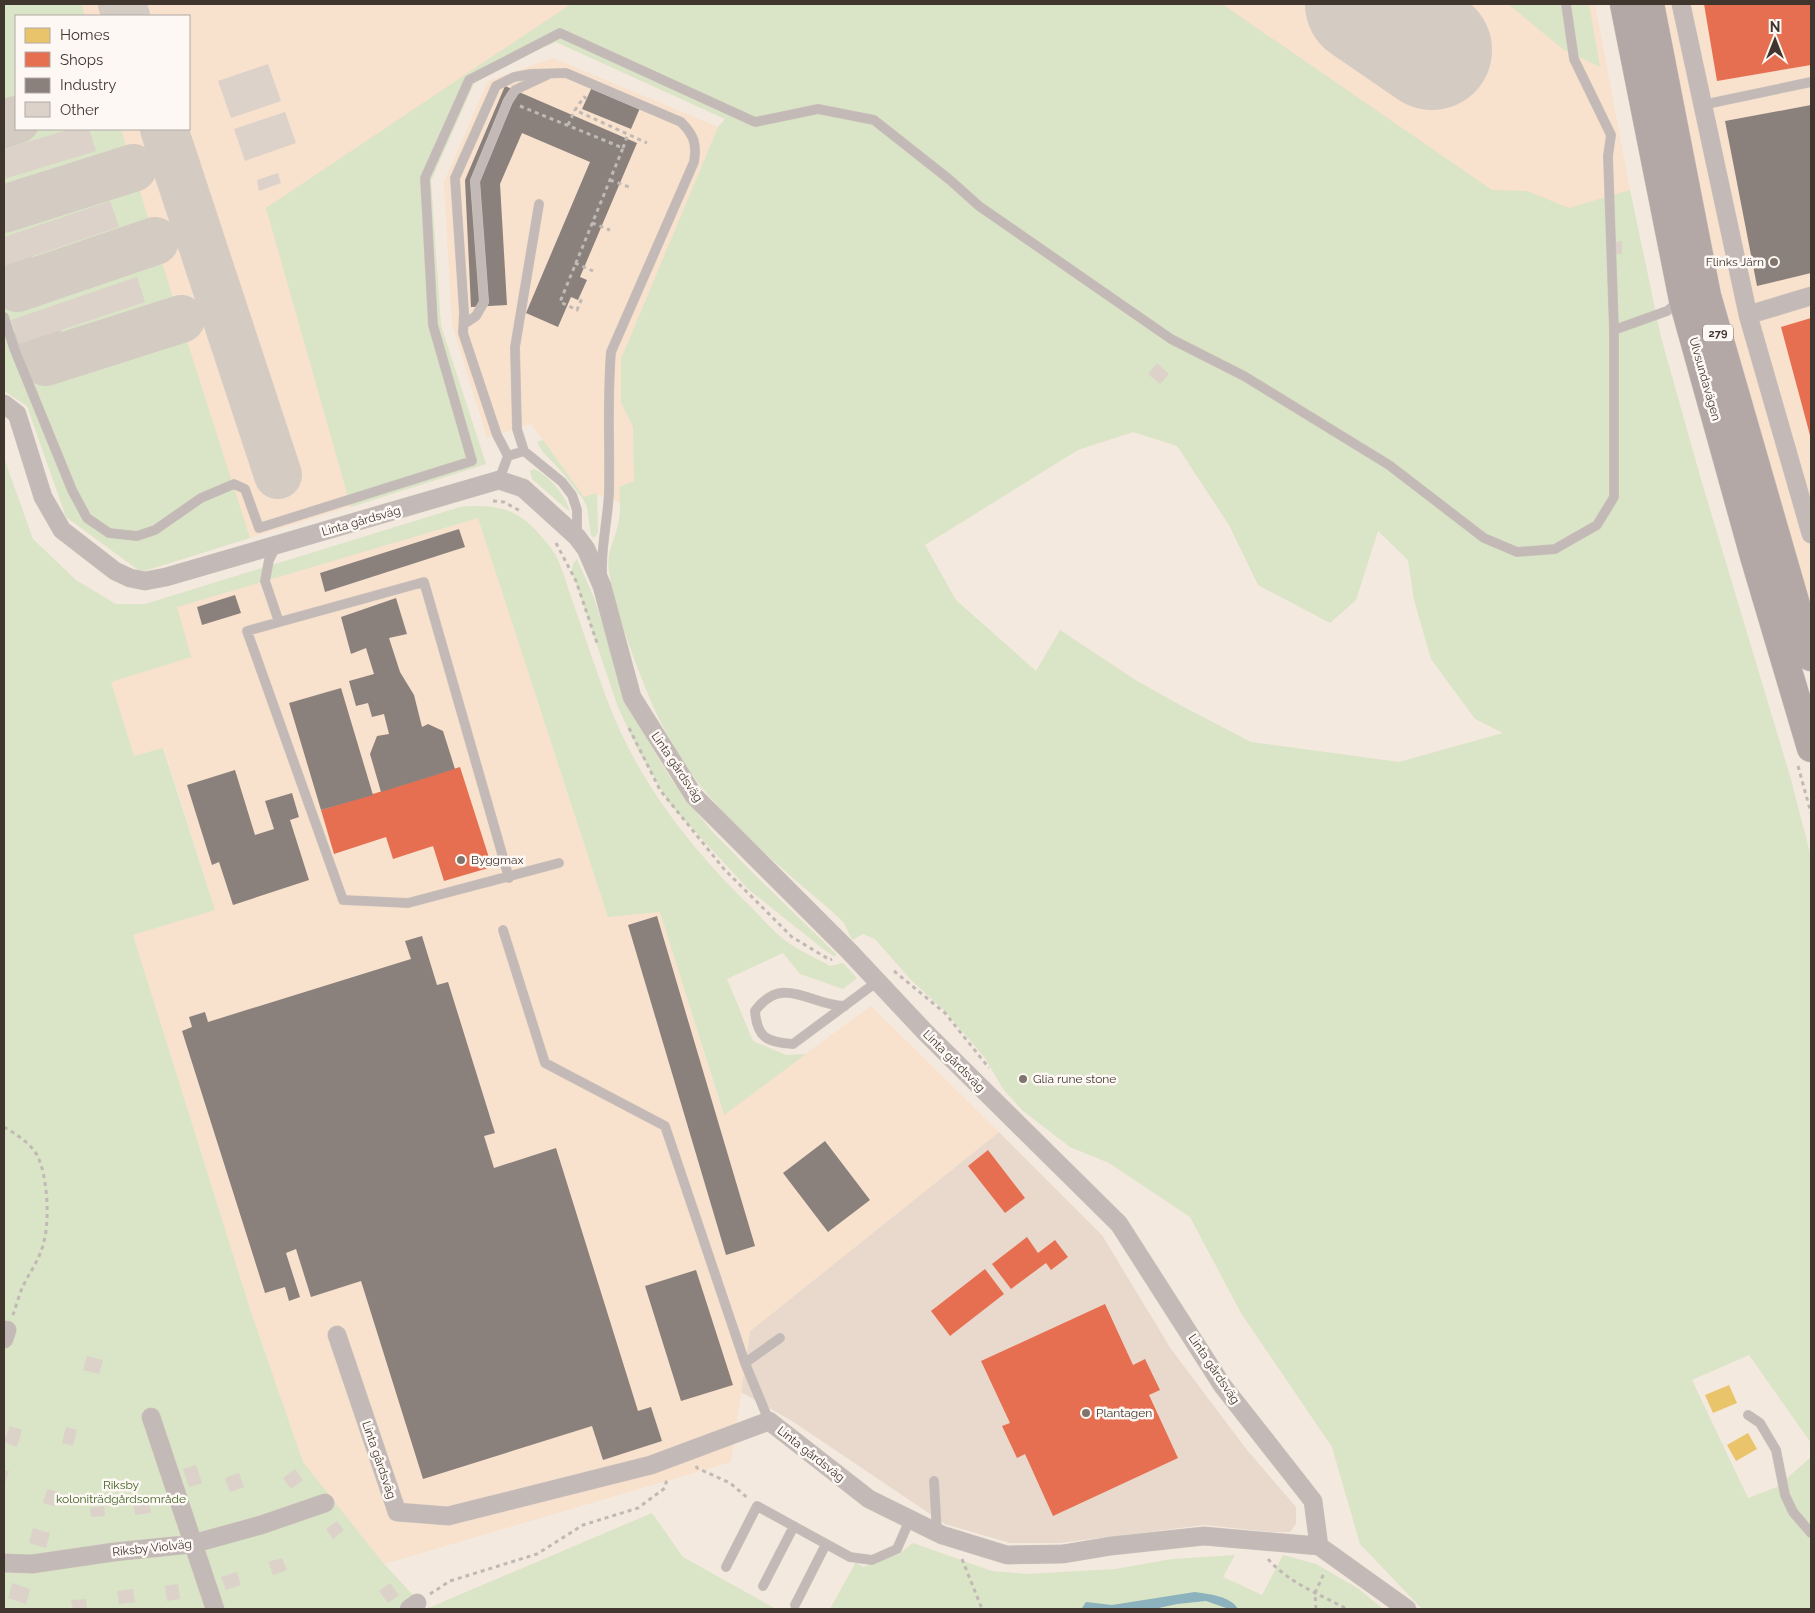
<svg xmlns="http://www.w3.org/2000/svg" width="1815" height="1613" font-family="Raleway,sans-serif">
<rect width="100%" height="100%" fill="#f4e9de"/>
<path fill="#e8d9cc" d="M 999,1132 L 1102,1235 L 1171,1349 L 1247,1450 L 1296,1507 L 1296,1524 L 1290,1532 L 1271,1532 L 1204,1525 L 1060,1543 L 1010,1543 L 945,1524 L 792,1421 L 741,1392 L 750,1331 Z"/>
<path fill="#f8e1cd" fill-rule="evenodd" d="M 4,4 L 1595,4 L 1630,190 L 1631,331 L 725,119 L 556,42 L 478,74 L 431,180 L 441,326 L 486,464 L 141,572 L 66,517 L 4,339 ZM 16,16 L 189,16 L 189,129 L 16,129 Z
M 1660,4 L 1811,4 L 1811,618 L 1713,276 Z
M 553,58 L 718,127 L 621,359 L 621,402 L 633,427 L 634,481 L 619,487 L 620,503 L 597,494 L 584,497 L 531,424 L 487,438 L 452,324 L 444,182 L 488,81 Z
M 478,518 L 608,917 L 660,912 L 723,1114 L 871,1006 L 999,1132 L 750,1331 L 731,1462 L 384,1564 L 303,1462 L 251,1312 L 133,935 L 215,910 L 164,748 L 134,756 L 111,682 L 190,657 L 176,607 Z"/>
<path fill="#dae4c6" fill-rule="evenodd" d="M 4,4 L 81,4 L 85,16 L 16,16 L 16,129 L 121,129 L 155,241 L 250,538 L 141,572 L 66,517 L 27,406 L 4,391 Z
M 571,4 L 1222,4 L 1492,190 L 1527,191 L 1569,208 L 1630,190 L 1661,337 L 1700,476 L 1790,776 L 1811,857 L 1811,1443 L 1749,1355 L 1692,1380 L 1748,1498 L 1777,1487 L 1811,1457 L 1811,1609 L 1422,1609 L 1360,1544 L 1332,1447 L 1241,1313 L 1190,1217 L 1109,1163 L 1070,1147 L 1023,1111 L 1003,1089 L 985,1058 L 945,1011 L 911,980 L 875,939 L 863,934 L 852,940 L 844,923 L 836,915 C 776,863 709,811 670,740 C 655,713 644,685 633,656 C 624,630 613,600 609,572 C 606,553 614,542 618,525 C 621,512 620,499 619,487 L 634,481 L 633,427 L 621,402 L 621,359 L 718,127 L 725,119 L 556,42 L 478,74 L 431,181 L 441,326 L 486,464 L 351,507 L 266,208 ZM 1133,432 L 1177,446 L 1229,525 L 1258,585 L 1330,623 L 1356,600 L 1378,531 L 1408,560 L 1414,600 L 1431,659 L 1475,719 L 1503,733 L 1399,762 L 1251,742 L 1180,705 L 1137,681 L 1060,630 L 1036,671 L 956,600 L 925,545 L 1078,450 Z
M 1508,4 L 1589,4 L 1600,67 L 1564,50 Z
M 543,440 L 584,497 L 597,493 L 598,532 L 594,538 L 591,535 L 587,507 L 583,499 L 562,472 L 543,452 L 537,442 Z
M 4,458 L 33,539 L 76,580 L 116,604 L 145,604 L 460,507 C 506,503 523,512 551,548 C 561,562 566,582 571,597 C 583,631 594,664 606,697 C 636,779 690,848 752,908 C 763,919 774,933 787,942 C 800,951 816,958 830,966 L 843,963 L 857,978 L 843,989 L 800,974 L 783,953 L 727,979 L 753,1041 L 786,1055 L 806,1054 L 724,1115 L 660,912 L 608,917 L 478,518 L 177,607 L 191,657 L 111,682 L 134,756 L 163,748 L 215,910 L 133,935 L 251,1312 L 303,1462 L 384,1564 L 426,1609 L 652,1513 L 683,1557 L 776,1609 L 4,1609 Z
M 534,469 C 550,476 566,496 570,512 L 532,479 L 530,471 Z
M 577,559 L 594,598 L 630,707 L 642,730 L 669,776 L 709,828 L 755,875 L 837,955 L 833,956 L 822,948 L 748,889 L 670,804 L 637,748 L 618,707 L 572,572 L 573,564 Z
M 913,1543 L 992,1571 L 1027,1574 L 1115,1569 L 1172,1559 L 1235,1555 L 1223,1577 L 1262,1595 L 1283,1555 L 1316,1564 L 1359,1589 L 1383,1609 L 830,1609 L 856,1562 L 863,1567 L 899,1554 Z"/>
<path fill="#8bb2bd" d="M 1195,1592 C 1208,1594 1231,1596 1238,1609 L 1229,1609 L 1206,1601 L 1177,1604 L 1154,1609 L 1085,1609 L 1082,1608 L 1086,1602 L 1112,1605 Z"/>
<path fill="#e9c46a" d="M 1729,1385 L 1737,1403 L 1713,1413 L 1705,1395 Z
M 1748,1433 L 1757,1449 L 1736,1461 L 1727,1445 Z"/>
<path fill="#e76f51" d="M 1704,4 L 1811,4 L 1811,65 L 1717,81 Z
M 1811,318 L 1811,439 L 1781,327 Z
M 460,767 L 492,867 L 444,881 L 433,846 L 393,859 L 386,837 L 334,854 L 321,810 Z
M 988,1150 L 1025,1198 L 1005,1213 L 968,1166 Z
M 1027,1237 L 1038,1253 L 1055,1240 L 1068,1257 L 1051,1270 L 1046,1263 L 1011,1289 L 992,1264 Z
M 985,1269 L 1004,1294 L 950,1336 L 931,1311 Z
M 1105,1304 L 1133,1365 L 1145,1359 L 1160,1390 L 1149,1395 L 1178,1458 L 1053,1516 L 1025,1454 L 1017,1458 L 1002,1426 L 1010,1423 L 981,1361 Z"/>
<path fill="#8a817c" d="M 505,86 L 637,143 L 580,277 L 587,280 L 578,300 L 571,297 L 558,327 L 526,313 L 590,162 L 522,133 L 500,184 L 507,305 L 471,307 L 465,180 Z
M 592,87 L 640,108 L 631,129 L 582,109 Z
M 1811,105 L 1811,273 L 1757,286 L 1725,121 Z
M 459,529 L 465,547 L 325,592 L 320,573 Z
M 235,595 L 241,613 L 202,625 L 197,607 Z
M 396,598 L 407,634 L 389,638 L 400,672 L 414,695 L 422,727 L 428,724 L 443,731 L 455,769 L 381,792 L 370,754 L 377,736 L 389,734 L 384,714 L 372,717 L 368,703 L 356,706 L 349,681 L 374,674 L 366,648 L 351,654 L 341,617 Z
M 341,688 L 373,795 L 321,810 L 289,703 Z
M 235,770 L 255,835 L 274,829 L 265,801 L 292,793 L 299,817 L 290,820 L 309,880 L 233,905 L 219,862 L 212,865 L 187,785 Z
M 657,916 L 755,1246 L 726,1255 L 628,925 Z
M 422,936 L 437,985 L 448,982 L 495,1133 L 484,1136 L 494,1168 L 556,1148 L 638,1411 L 651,1407 L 662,1441 L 603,1460 L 592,1426 L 423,1479 L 361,1281 L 311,1297 L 296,1249 L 286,1253 L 300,1297 L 289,1301 L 285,1287 L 265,1293 L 182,1031 L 192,1027 L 189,1017 L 205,1012 L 208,1022 L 411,959 L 405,941 Z
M 825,1141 L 870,1200 L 828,1232 L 783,1173 Z
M 696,1270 L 733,1385 L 681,1401 L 645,1286 Z"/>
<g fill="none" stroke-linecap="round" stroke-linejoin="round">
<path stroke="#d4cbc3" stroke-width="48" d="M 122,4 L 126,16
M 1388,20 C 1410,30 1431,28 1442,4
M 4,124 L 16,120
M 164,129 L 278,475
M 4,209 L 133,168
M 9,265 L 17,288 L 155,241
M 38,338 L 46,362 L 181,319"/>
<path stroke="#d4cbc3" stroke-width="120" d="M 1365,4 L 1432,50"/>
</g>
<path fill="#dcd2ca" d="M 268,64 L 281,101 L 231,118 L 218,81 Z
M 285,112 L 296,143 L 245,161 L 234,129 Z
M 71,129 L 89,129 L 96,151 L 4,179 L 4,149 Z
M 278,173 L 281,183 L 259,191 L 257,180 Z
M 110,201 L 119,227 L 4,266 L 4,237 Z
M 1622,241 L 1622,254 L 1613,254 L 1613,242 Z
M 137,277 L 145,302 L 19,344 L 11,320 Z
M 1157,363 L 1169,374 L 1160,384 L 1148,374 Z
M 87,1356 L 103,1360 L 99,1374 L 83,1370 Z
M 10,1426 L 22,1430 L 17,1447 L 4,1442 Z
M 66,1427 L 77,1430 L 73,1446 L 62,1443 Z
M 196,1465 L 202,1483 L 189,1487 L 183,1469 Z
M 295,1469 L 303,1480 L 291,1489 L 283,1478 Z
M 4,1470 L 9,1471 L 4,1486 Z
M 239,1473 L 244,1487 L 230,1492 L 225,1478 Z
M 47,1489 L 58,1492 L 54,1506 L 43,1503 Z
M 149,1500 L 151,1513 L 135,1515 L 133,1502 Z
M 104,1506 L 105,1516 L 91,1517 L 90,1508 Z
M 337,1521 L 344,1530 L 333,1539 L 326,1529 Z
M 33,1528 L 50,1533 L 46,1548 L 29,1543 Z
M 282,1558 L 287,1570 L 273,1575 L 268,1562 Z
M 237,1572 L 241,1585 L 226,1590 L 221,1577 Z
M 12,1583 L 30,1589 L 26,1604 L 8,1598 Z
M 390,1583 L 399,1595 L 388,1603 L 379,1591 Z
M 178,1584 L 180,1599 L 167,1601 L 165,1586 Z
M 133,1589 L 135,1602 L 119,1604 L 117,1591 Z
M 86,1599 L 87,1609 L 73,1609 L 71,1600 Z"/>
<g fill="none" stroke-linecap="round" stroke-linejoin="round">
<g stroke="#cec5bc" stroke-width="10">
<path id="lane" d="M 1702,105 L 1811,82
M 539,204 L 515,347 L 517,429 L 524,451 L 562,482 L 572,495 L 577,510 L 577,537
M 4,317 L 14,348 L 72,490 L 87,518 L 109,533 L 137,536 L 155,530 L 201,498 L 234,484 L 245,489 L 259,528 L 472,461 L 433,325 L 425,178 L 469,80 L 560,33 L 755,122 L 818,109 L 874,120 L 950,180 L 979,206 L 1171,339 L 1244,376 L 1389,465 L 1484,538 L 1517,552 L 1555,549 L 1597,525 L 1614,497 L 1614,330 L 1608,156 L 1611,135 L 1574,59 L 1566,4
M 464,324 L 476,316 L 484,302 L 475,181 L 508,101 L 515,90 L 547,75
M 1614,330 L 1667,311 L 1680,301
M 508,456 L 497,435 L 463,333 L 464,312 L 455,178 L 496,86 L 514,77 L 531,74 L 566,73 L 681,122 C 694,135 697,144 694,162 L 611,352 C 607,399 610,445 609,492 C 608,519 601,545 602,573
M 499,480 L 508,456 L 524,451
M 276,546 L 269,560 L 265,581 L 279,622
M 509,878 L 424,582 L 247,631 L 343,900 L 408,903 L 559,863
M 503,930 L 545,1063 L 665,1126 L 745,1363 L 769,1421
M 845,1006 C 810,1006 783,973 755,1011 C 757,1038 767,1042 793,1044 L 878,981
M 745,1363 L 780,1338
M 1748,1415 L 1760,1423 L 1776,1450 L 1785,1495 L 1793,1512 L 1811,1533
M 934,1481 L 937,1533
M 726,1567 L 757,1506 L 850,1557 L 872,1560 L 897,1549 L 910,1519
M 763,1586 L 794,1526
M 795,1605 L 826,1544"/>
</g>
<g stroke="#cec5bc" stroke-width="19">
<path id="street" d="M 1681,4 L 1748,315 L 1811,534
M 1748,315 L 1811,296
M 4,404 L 17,414 L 43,497 L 62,530 L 115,571 L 130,578 L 145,581 L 166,577 L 499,480 L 523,488 L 577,537 L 586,549 L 602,586 L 632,697 L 694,796 L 849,951 L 925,1032 L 1119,1224 L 1222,1385 L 1313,1501 L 1319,1546
M 337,1335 L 397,1512 L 448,1516 L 651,1465 L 769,1421 L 869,1499 L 942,1535 L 1007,1555 L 1063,1554 L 1111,1546 L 1204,1536 L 1319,1546 L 1407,1609
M 4,1339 L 7,1330
M 151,1417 L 215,1609
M 4,1563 L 32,1564 L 114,1552 L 192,1544 L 261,1525 L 325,1503
M 409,1609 L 417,1603"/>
</g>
<g stroke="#cec5bc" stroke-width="29">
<path id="primary" d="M 1624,4 L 1683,300 L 1754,556 L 1811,748
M 1650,4 L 1707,296 L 1811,657"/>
</g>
<path stroke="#c1b9b4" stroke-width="3" stroke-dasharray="4 4" stroke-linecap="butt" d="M 587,99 L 584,97 L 575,110 L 647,143
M 520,106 L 623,148 L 560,302 L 577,310 L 582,298 L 579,297
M 568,125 L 575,110
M 623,148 L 628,134
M 610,180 L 629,187
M 592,223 L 610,230
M 575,263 L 593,271
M 493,501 L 504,502 L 522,512
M 556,543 L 576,581 L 597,643
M 629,728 L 660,790 L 724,869 L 792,937 L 830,960 L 832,959
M 1798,766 L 1811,813
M 894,971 L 945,1013 L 989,1068
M 4,1127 C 16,1134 32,1144 38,1157 C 48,1179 50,1222 43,1245 C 39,1260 30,1272 23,1286 C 19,1295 16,1306 13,1315
M 696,1466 L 697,1468 L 730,1483 L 749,1499
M 962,1559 L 982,1609
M 1268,1559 C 1289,1583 1319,1594 1347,1609
M 430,1594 L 450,1581 L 537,1554 L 583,1525 L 638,1508 L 665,1488 L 667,1478
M 1316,1609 L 1315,1593 L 1325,1571"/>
<use href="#lane" stroke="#c3b9b7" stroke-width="9"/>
<use href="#street" stroke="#c3b9b7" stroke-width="18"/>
<use href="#primary" stroke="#b4a8a6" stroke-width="28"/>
</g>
<g fill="#7f756c" stroke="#fdf8f4" stroke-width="2">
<circle cx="1774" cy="262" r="5"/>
<circle cx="461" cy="860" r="5"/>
<circle cx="1023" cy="1079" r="5"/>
<circle cx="1086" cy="1413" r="5"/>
</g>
<g text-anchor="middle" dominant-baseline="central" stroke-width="5" stroke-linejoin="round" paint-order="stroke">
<rect fill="#fdf8f4" stroke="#797069" stroke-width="1" x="1703" y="324.5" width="30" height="17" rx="4"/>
<g font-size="11" font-weight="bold" fill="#40362e">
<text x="1718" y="333">279</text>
</g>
<g font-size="12" fill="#40362e" stroke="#fdf8f4" text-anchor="start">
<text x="1764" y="262" text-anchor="end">Flinks Järn</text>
<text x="471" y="860">Byggmax</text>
<text x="1033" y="1079">Glia rune stone</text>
<text x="1096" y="1413">Plantagen</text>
</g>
<g font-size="12" fill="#40362e" stroke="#fdf8f4">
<text transform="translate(1705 379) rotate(74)">Ulvsundavägen</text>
<text transform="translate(361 521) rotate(-16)">Linta gårdsväg</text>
<text transform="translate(677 767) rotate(56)">Linta gårdsväg</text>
<text transform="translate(954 1061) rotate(45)">Linta gårdsväg</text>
<text transform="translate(1214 1369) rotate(56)">Linta gårdsväg</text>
<text transform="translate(811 1454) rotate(38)">Linta gårdsväg</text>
<text transform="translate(379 1460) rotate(71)">Linta gårdsväg</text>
<text transform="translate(152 1548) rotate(-6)">Riksby Violväg</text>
</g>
<g font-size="12" fill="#416325" stroke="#fdf8f4">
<text x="121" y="1485">Riksby<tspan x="121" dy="14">koloniträdgårdsområde</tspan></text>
</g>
</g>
<rect width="1815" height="1613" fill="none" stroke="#40362e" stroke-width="10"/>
<rect x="15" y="15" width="175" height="115" fill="#fdf8f4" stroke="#b1aaa5"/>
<rect x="25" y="28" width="25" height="15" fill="#e9c46a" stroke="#b1aaa5"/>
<text x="60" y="40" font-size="15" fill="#40362e">Homes</text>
<rect x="25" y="52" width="25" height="15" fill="#e76f51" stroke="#b1aaa5"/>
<text x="60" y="65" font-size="15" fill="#40362e">Shops</text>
<rect x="25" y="78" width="25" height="15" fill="#8a817c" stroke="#b1aaa5"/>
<text x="60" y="90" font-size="15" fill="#40362e">Industry</text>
<rect x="25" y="102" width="25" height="15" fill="#dcd2ca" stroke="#b1aaa5"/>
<text x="60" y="115" font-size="15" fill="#40362e">Other</text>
<g transform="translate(1775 40)" stroke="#fdf8f4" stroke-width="4" paint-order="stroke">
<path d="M0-4L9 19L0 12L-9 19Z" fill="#40362e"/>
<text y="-8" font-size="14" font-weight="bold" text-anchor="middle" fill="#40362e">N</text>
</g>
</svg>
